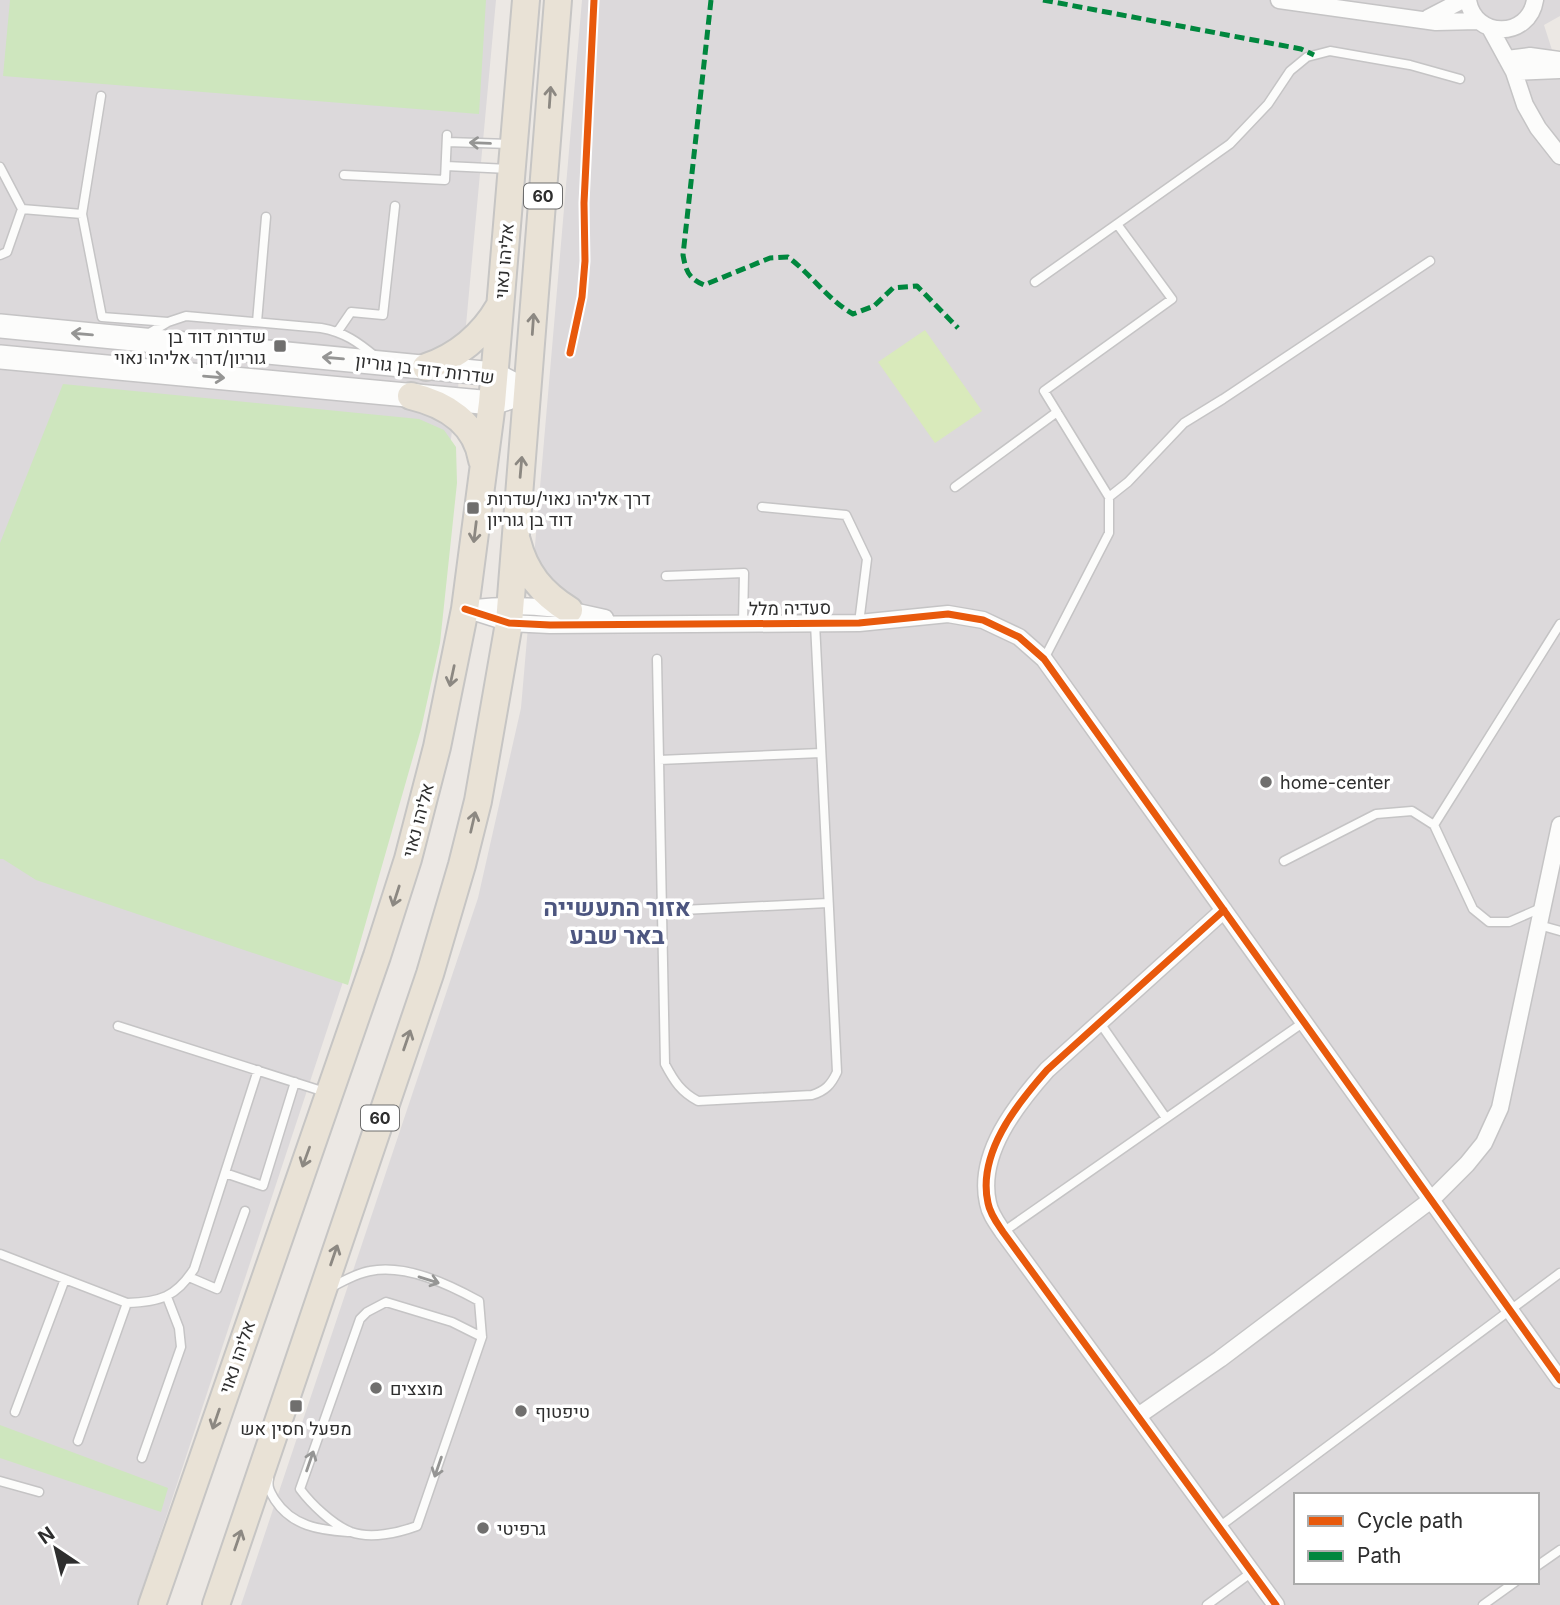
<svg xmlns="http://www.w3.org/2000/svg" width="1560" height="1605" font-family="Inter,Heebo,sans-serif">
<rect width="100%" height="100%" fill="#ece8e4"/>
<path fill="#dcd9db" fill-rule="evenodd" d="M 0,0 L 496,0 L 465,336 L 414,710 L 371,897 L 137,1605 L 0,1605 Z
M 582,0 L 1560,0 L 1560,16 L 1544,25 L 1560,75 L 1560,1605 L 241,1605 L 478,898 L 521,708 ZM 1296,1495 L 1537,1495 L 1537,1582 L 1296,1582 Z"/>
<path fill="#cee6be" d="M 10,0 L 486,0 L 479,114 L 3,76 Z
M 63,384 L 419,419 L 444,430 L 456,447 L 457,483 L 440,643 L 421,729 L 348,985 L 36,880 L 3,859 L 0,859 L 0,543 Z
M 0,1425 L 168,1488 L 161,1512 L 0,1458 Z"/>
<path fill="#d9eabb" d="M 925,330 L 982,411 L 935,443 L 878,362 Z"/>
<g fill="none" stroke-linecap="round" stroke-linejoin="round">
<g stroke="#c5c4c5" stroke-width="11">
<path id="service" d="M 447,142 L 511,144
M 446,166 L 509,169
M 0,167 L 22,209 L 7,252 L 0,255
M 344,175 L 445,180 L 447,135
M 22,209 L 82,214 L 102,317 L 168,322
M 82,214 L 101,96
M 1035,282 L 1117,224
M 257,322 L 266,217
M 338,331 L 351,312 L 383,315 L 395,206
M 146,335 L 168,322 L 186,316 L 321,328 C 344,332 358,342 376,357
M 955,487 L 1057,412
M 1109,497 L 1128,482 L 1184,423 L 1223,399 L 1430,261
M 762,507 L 846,515 L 867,559 L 859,623
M 666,576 L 744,573 L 743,624
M 657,659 L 665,1064 C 674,1081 681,1092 698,1101 L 812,1095 C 825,1091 831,1085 837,1072 L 815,623
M 1044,659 L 1109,533 L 1109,497 L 1044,391 L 1172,299 L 1117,224 L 1230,144 L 1268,104 L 1290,71 L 1307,57 L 1330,51 L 1410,65 L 1460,79
M 659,760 L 821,753
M 1434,825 L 1560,624
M 1284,861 L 1376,814 L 1412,811 L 1434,825 L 1473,909 L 1489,922 L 1509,922 L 1541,908
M 662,911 L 828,903
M 1539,925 L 1560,931
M 1100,1023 L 1166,1118
M 118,1026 L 325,1092
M 225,1173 L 263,1186 L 295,1082
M 1003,1232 L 1304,1022
M 0,1254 L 127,1303 C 160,1302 176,1297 194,1269 L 258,1070
M 189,1277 L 217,1289 L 245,1211
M 330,1288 C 341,1282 357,1273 370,1271 C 406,1264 448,1284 479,1301 L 482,1337 L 417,1526 C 398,1533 371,1539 351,1532 C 333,1525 311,1504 300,1489 L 360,1319 L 367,1312 L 386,1302 L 452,1322 L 482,1337
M 15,1412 L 65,1279
M 78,1441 L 127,1303
M 142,1458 L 181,1347 L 179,1328 L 167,1297
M 269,1479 C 267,1488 271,1493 275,1500 C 292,1526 319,1530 348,1532
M 0,1481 L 39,1492
M 1219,1527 L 1560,1273
M 1537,1566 L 1560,1550
M 1207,1605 L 1252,1572
M 1483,1605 L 1515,1582"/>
</g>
<g stroke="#c5c4c5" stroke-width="19">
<path id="minor" d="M 1279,0 L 1436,22 L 1478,21
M 1468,0 C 1474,39 1529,39 1535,0
M 1428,18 L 1463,0
M 1490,28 L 1514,72 L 1525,105 L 1538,128 L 1560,156
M 1507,59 L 1530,56 L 1560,60
M 1514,72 L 1560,70
M 475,608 C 520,603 561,607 605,618
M 465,609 L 509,623 L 550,625 L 859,623 L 948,614 L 983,620 L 1019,637 L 1044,659 L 1560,1380
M 1224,910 L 1047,1070 C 1016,1105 977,1154 988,1203 C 990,1214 997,1223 1003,1232 L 1276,1605
M 1138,1416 L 1220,1359 L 1431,1200 L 1467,1164 L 1484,1143 L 1500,1108 L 1560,825"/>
</g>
<g stroke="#c5c4c5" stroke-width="26">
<path id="secondary" d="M 0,326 L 494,374 L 528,392
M 0,357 L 492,403 L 508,398"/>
</g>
<g stroke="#c6c5c4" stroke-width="30">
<path id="trunk" d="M 426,367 C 457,357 483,335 499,307
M 411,396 C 445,404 476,423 482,460
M 517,541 C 525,573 542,593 569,610
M 152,1605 L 377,956 L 408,859 L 437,747 L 465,609 L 492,403 L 526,0
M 216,1605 L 430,974 L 462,865 L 478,801 L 509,623 L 558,0"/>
</g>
<use href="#service" stroke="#fcfcfb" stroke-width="8"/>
<use href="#minor" stroke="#fcfcfb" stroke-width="16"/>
<use href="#secondary" stroke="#fcfcfb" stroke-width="23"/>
<use href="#trunk" stroke="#e9e2d6" stroke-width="26"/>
<path stroke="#00873e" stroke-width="5" stroke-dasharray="10 5" stroke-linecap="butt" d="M 711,0 L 683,255 C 686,271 688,278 704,285 L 770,258 L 788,257 C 811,274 828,300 853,314 L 874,306 L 893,288 L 917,286 L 958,328
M 1043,0 L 1301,49 L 1314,55"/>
<g stroke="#fff" stroke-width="11">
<path id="cycleway" d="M 570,353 L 582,297 L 585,261 L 584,203 L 594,0
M 465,609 L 509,623 L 550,625 L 859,623 L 948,614 L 983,620 L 1019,637 L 1044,659 L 1560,1380
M 1224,910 L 1047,1070 C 1016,1105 977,1154 988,1203 C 990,1214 997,1223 1003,1232 L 1276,1605"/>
</g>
<use href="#cycleway" stroke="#e8590c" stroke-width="7"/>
</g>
<defs><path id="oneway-shaft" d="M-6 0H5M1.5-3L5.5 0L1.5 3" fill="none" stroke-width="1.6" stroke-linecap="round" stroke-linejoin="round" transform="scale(1.75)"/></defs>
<g stroke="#8c8882">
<use href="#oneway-shaft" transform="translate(550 97) rotate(-86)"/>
<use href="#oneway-shaft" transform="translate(533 324) rotate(-86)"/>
<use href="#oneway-shaft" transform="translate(521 467) rotate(-85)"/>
<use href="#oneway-shaft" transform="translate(475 532) rotate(97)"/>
<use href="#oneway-shaft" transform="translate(452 676) rotate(102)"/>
<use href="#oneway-shaft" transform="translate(473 822) rotate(-77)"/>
<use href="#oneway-shaft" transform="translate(396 896) rotate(108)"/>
<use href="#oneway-shaft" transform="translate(407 1040) rotate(-71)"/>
<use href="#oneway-shaft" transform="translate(306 1157) rotate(110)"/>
<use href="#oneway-shaft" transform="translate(334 1255) rotate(-71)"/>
<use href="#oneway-shaft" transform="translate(216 1419) rotate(109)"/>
<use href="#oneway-shaft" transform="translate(238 1540) rotate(-71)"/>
</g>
<g stroke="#959594">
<use href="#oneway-shaft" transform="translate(480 143) rotate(-178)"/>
<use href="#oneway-shaft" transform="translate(82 334) rotate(-175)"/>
<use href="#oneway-shaft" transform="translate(333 358) rotate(-175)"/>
<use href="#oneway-shaft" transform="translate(214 377) rotate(5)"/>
<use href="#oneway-shaft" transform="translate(429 1280) rotate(17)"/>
<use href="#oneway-shaft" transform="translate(310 1461) rotate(-71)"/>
<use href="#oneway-shaft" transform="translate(438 1467) rotate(109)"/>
</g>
<g fill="#706f6e" stroke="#fff" stroke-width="2.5">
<rect x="273" y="339" width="14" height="14" rx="3.5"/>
<rect x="466" y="501" width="14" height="14" rx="3.5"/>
<circle cx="1266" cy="782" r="7"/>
<circle cx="376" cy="1388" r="7"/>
<rect x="289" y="1399" width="14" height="14" rx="3.5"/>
<circle cx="521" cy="1411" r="7"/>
<circle cx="483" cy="1528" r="7"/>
</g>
<g text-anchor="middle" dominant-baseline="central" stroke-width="7" stroke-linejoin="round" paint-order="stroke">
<g fill="#fff" stroke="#6d6d6d" stroke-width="2">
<rect x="524" y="183.5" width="38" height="25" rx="5"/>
<rect x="361" y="1105.5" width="38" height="25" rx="5"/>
</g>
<g font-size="16" font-weight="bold" fill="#2e2e2e">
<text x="543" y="196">60</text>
<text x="380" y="1118">60</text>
</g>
<g font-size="18" fill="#2e2e2e" stroke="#fff">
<text transform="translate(504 261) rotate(-85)">אליהו נאוי</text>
<text transform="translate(425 369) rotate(7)">שדרות דוד בן גוריון</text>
<text transform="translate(790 608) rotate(-1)">סעדיה מלל</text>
<text transform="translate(418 820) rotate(-75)">אליהו נאוי</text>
<text transform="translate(237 1357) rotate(-71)">אליהו נאוי</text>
</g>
<g font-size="18" fill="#2e2e2e" stroke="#fff" text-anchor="start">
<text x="266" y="336" text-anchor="end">שדרות דוד בן<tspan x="266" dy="21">גוריון/דרך אליהו נאוי</tspan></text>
<text x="487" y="498">דרך אליהו נאוי/שדרות<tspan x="487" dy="21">דוד בן גוריון</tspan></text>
<text x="1280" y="782">home-center</text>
<text x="390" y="1388">מוצצים</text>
<text x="535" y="1411">טיפטוף</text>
<text x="296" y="1428" text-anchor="middle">מפעל חסין אש</text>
<text x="497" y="1528">גרפיטי</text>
</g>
<g font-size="24" font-weight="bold" fill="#4d5680" stroke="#fff">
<text x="617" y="907">אזור התעשייה<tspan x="617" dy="28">באר שבע</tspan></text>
</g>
</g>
<rect x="1294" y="1493" width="245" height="91" fill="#ffffff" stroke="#ababab" stroke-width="2"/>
<rect x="1308" y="1516" width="35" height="10" fill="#e8590c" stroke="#ababab" stroke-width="2"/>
<text x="1357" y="1528" font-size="21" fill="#2e2e2e">Cycle path</text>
<rect x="1308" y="1551" width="35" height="10" fill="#00873e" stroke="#ababab" stroke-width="2"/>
<text x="1357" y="1563" font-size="21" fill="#2e2e2e">Path</text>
<g transform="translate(56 1549) rotate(325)" stroke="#ffffff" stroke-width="5" paint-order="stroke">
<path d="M0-5L12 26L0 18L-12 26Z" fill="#2e2e2e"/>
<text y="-10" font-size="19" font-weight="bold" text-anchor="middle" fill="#2e2e2e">N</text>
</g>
</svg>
